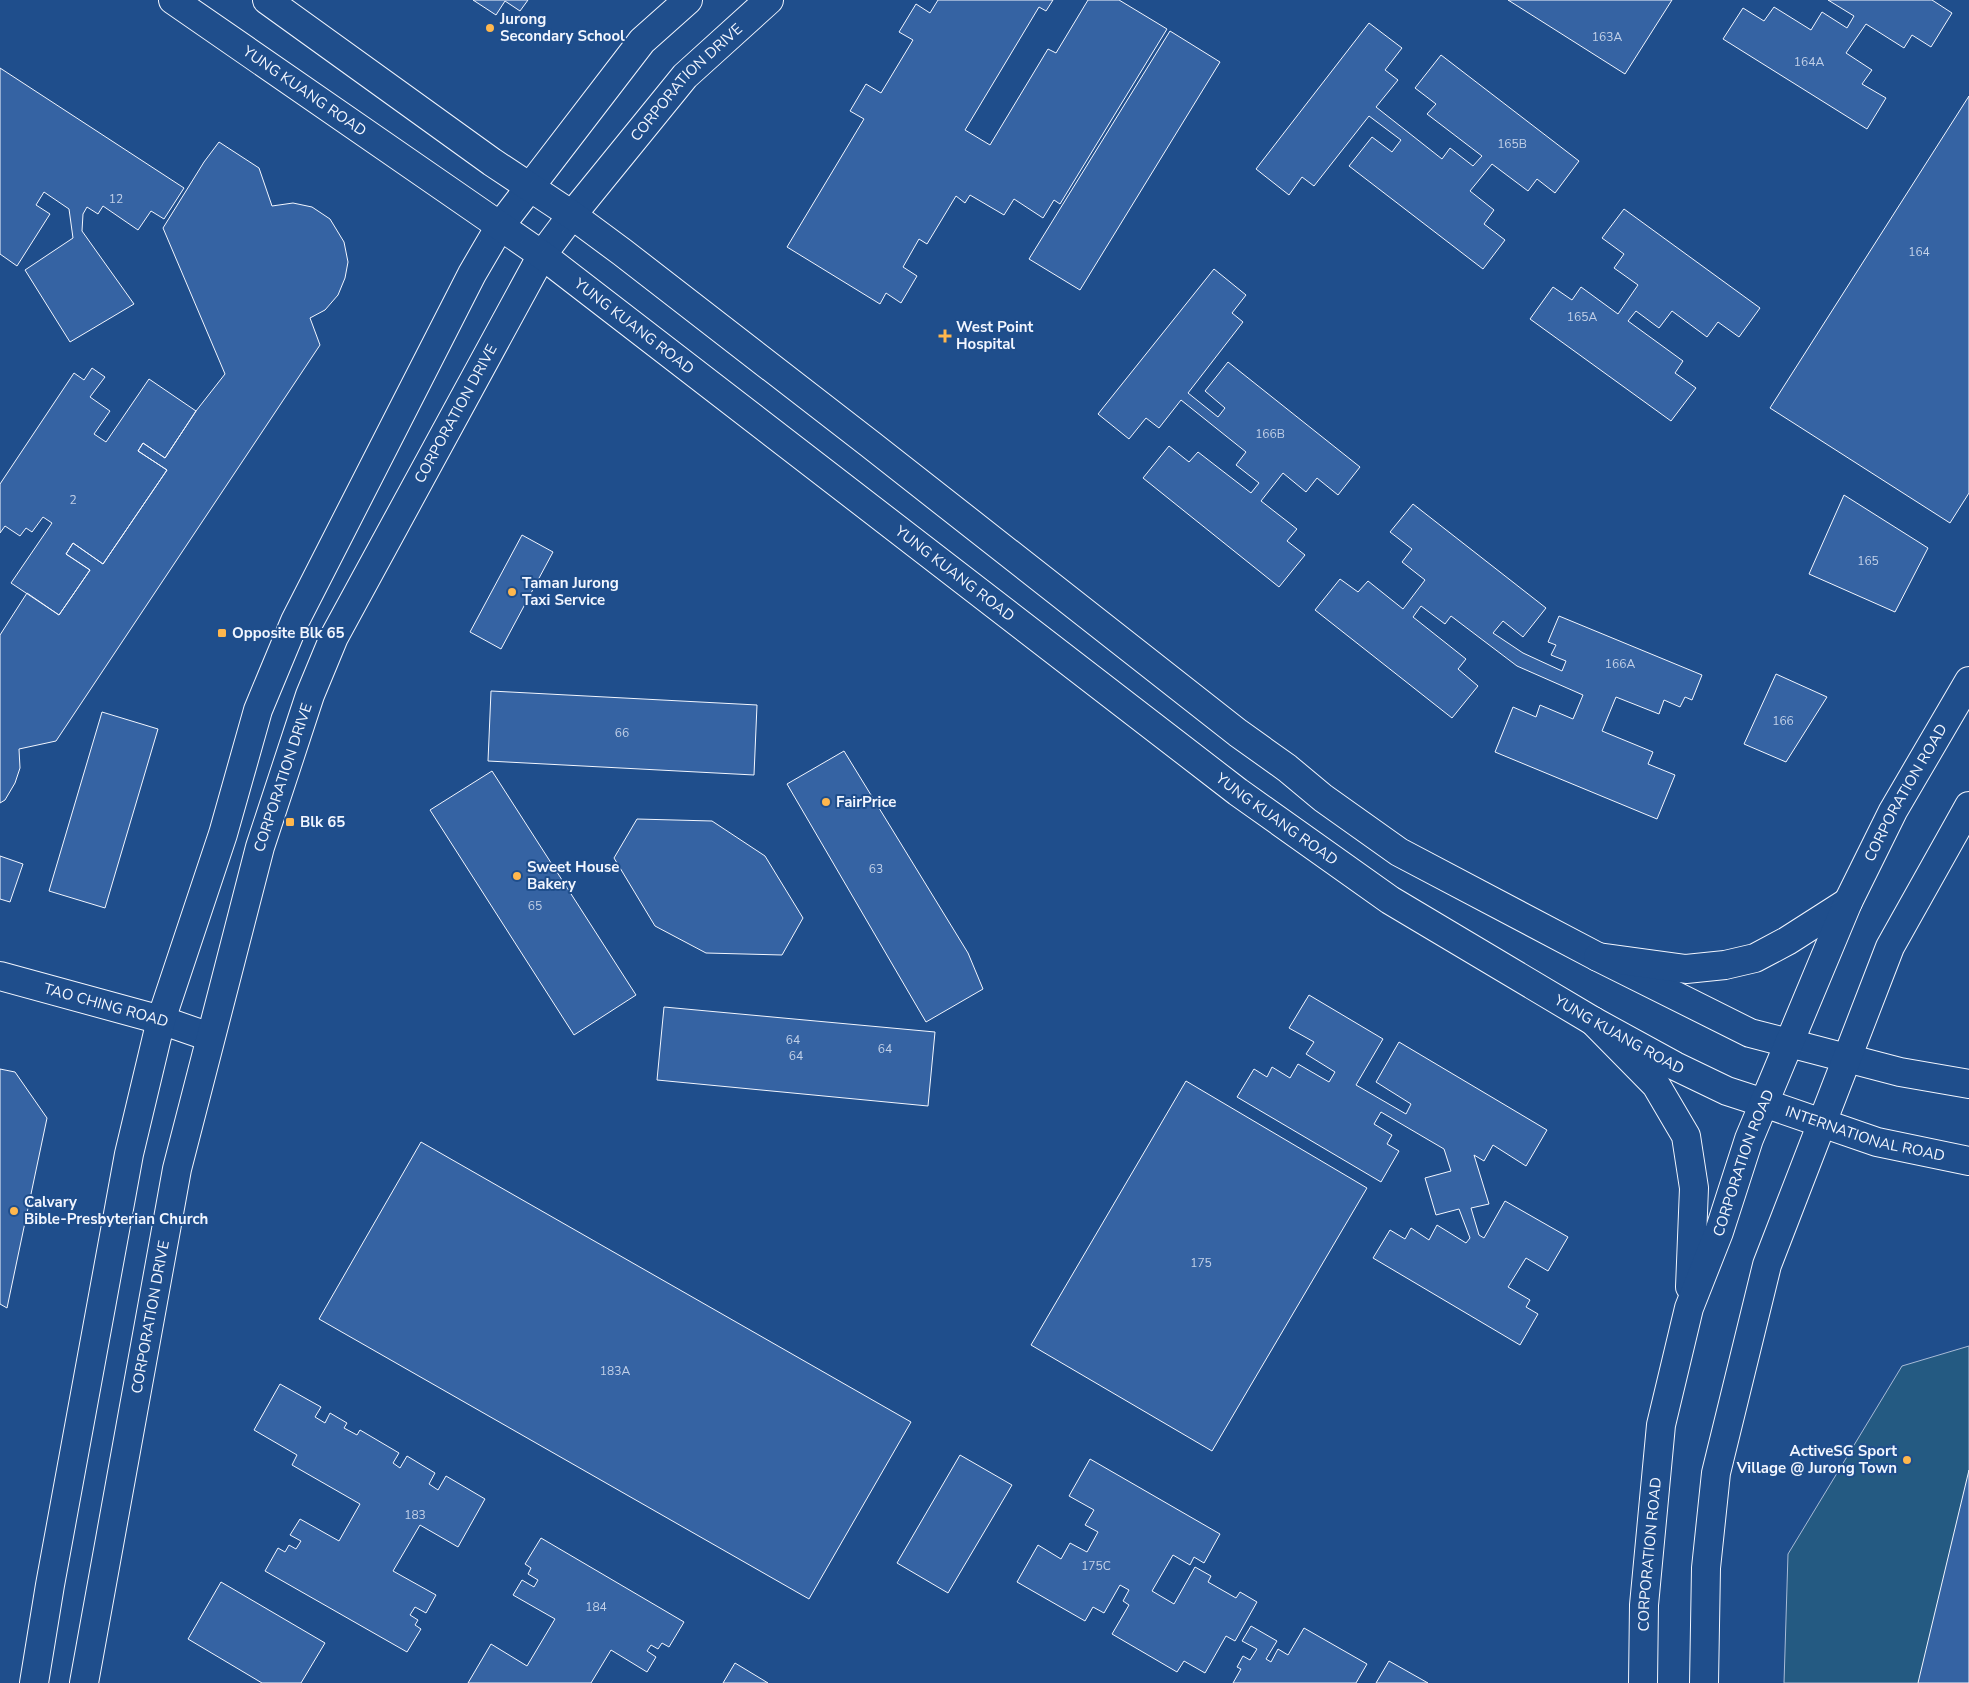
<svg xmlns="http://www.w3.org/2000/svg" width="1969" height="1683" font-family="'Nunito Sans',sans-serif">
<rect width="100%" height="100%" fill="#1f4e8c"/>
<path fill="#245a82" stroke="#a8bbd7" d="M 1969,1346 L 1969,1683 L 1784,1683 L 1788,1554 L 1902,1366 Z"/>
<path fill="#3563a3" stroke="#f2f6ff" d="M 473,0 L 528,0 L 520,11 L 505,1 L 496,15 Z
M 938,0 L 1053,0 L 1046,11 L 1039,7 L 965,130 L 990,145 L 1048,49 L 1056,53 L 1088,0 L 1119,0 L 1167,29 L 1060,204 L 1054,200 L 1043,218 L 1014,199 L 1004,215 L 970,195 L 965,203 L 956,196 L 927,244 L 919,239 L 903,267 L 917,276 L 901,303 L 886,293 L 880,304 L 787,247 L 864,119 L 850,111 L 866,84 L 881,93 L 913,40 L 899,32 L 916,4 L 930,13 Z
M 1508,0 L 1672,0 L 1625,74 Z
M 1828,0 L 1932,0 L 1952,13 L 1931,47 L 1912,35 L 1904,48 L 1866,24 L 1846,53 L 1872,70 L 1862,84 L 1886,98 L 1867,129 L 1723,39 L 1743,8 L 1764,21 L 1774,7 L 1811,30 L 1822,12 L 1847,28 L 1854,16 Z
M 1369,23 L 1402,48 L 1385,70 L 1398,80 L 1376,107 L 1442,159 L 1450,148 L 1473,166 L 1482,156 L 1427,114 L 1436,104 L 1415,88 L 1441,55 L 1579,161 L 1555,193 L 1537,179 L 1528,191 L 1492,164 L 1470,191 L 1494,210 L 1484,224 L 1505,240 L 1483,269 L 1349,166 L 1372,137 L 1392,152 L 1401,140 L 1369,116 L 1314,186 L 1302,177 L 1289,195 L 1256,169 Z
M 1170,31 L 1220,62 L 1080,290 L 1029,259 Z
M 0,68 L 184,188 L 164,219 L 151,211 L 138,230 L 103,206 L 98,214 L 87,207 L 83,214 L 82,231 L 134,304 L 70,342 L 25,270 L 73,238 L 69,209 L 44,192 L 36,205 L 50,214 L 17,266 L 0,254 Z
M 1969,96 L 1969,493 L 1950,523 L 1770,408 Z
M 219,142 L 259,168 L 272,206 L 293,203 L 312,207 L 330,219 L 344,242 L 348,262 L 345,278 L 338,295 L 325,310 L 310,318 L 320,345 L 56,741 L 19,749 L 20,768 L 15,783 L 5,800 L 0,803 L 0,635 L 27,593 L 59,615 L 90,570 L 66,554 L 73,543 L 103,564 L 167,470 L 138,451 L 143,443 L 165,458 L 196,411 L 225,374 L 163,228 L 204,162 Z
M 1624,209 L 1760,308 L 1739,337 L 1718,322 L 1707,337 L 1672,311 L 1659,328 L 1636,311 L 1628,321 L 1683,361 L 1675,373 L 1696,388 L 1671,421 L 1530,319 L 1553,287 L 1572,300 L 1581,287 L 1618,314 L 1638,285 L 1614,268 L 1624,254 L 1602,238 Z
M 1214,269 L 1246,295 L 1232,313 L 1243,322 L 1188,393 L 1218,417 L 1225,408 L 1205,391 L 1228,362 L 1360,467 L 1338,495 L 1317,478 L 1306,492 L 1283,473 L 1261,501 L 1297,529 L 1287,541 L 1305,555 L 1279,587 L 1143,478 L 1169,446 L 1189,462 L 1198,452 L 1251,493 L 1259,483 L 1236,465 L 1246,452 L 1181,400 L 1159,428 L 1146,418 L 1129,439 L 1098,414 Z
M 92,368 L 105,377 L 90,397 L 110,411 L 94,434 L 106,442 L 149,379 L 196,411 L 165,458 L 143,443 L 138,451 L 167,470 L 103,564 L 73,543 L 66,554 L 90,570 L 59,615 L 11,583 L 52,523 L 43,517 L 32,532 L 26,528 L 20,536 L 5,526 L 0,533 L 0,484 L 74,373 L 84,380 Z
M 1844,495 L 1928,548 L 1895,612 L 1809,574 Z
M 1413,504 L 1546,608 L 1523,637 L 1503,621 L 1493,633 L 1523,653 L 1562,671 L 1566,661 L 1551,655 L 1556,645 L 1548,642 L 1559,616 L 1702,675 L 1692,700 L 1685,697 L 1680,707 L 1664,700 L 1659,714 L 1616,697 L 1602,731 L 1653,752 L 1648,764 L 1675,775 L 1657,819 L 1495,752 L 1513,707 L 1536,717 L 1540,705 L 1573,719 L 1583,695 L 1517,666 L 1451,616 L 1445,624 L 1421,606 L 1413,617 L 1466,659 L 1458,669 L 1478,686 L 1452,718 L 1315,610 L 1340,579 L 1358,592 L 1368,581 L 1403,609 L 1425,580 L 1402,562 L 1412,549 L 1390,532 Z
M 522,535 L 553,552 L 501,649 L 470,632 Z
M 1776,674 L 1827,697 L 1786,762 L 1744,744 Z
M 491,691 L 757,705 L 754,775 L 488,761 Z
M 102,712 L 158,729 L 105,908 L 49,891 Z
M 844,751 L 968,953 L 983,989 L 926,1022 L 787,784 Z
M 492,771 L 636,995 L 574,1035 L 430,810 Z
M 637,819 L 712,821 L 765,856 L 803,918 L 782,955 L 706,953 L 655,926 L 614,858 Z
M 0,856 L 23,864 L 10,902 L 0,899 Z
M 1309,995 L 1383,1039 L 1356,1085 L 1406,1114 L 1411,1104 L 1376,1082 L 1399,1042 L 1547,1130 L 1526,1166 L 1493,1145 L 1484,1161 L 1474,1155 L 1489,1204 L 1471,1208 L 1479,1235 L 1484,1238 L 1505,1201 L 1568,1237 L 1548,1271 L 1526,1258 L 1508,1287 L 1530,1300 L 1526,1307 L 1538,1314 L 1520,1345 L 1373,1258 L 1390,1230 L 1405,1239 L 1411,1228 L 1429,1240 L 1437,1225 L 1466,1243 L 1470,1238 L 1459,1209 L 1436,1215 L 1425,1178 L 1451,1171 L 1444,1149 L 1381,1112 L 1374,1124 L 1392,1135 L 1387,1144 L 1399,1151 L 1381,1182 L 1237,1097 L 1254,1069 L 1267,1077 L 1272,1067 L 1290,1078 L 1298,1064 L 1329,1082 L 1335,1072 L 1306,1054 L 1314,1042 L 1289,1028 Z
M 664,1007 L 935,1032 L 928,1106 L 657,1080 Z
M 0,1069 L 15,1072 L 47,1118 L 7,1308 L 0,1304 Z
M 1186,1081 L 1367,1188 L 1212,1451 L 1031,1345 Z
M 421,1142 L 911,1422 L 809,1599 L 319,1319 Z
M 280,1384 L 321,1407 L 315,1417 L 325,1423 L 330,1413 L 347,1423 L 344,1428 L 357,1435 L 360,1430 L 399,1453 L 393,1463 L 400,1468 L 407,1456 L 435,1473 L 429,1484 L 438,1490 L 446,1476 L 485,1499 L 458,1547 L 420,1525 L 393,1571 L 436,1595 L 426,1613 L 415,1607 L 410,1615 L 418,1620 L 415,1625 L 421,1629 L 407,1652 L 265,1571 L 278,1548 L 285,1552 L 289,1545 L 296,1549 L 301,1541 L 290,1535 L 300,1519 L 339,1541 L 360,1504 L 292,1465 L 297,1455 L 254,1430 Z
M 960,1455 L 1012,1485 L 948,1593 L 897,1563 Z
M 1090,1459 L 1220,1534 L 1204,1563 L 1194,1557 L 1190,1565 L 1173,1555 L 1152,1591 L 1174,1604 L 1195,1567 L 1211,1576 L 1208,1582 L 1236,1598 L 1240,1592 L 1257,1602 L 1235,1641 L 1226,1636 L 1205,1673 L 1184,1661 L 1177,1672 L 1112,1634 L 1129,1605 L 1123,1601 L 1129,1590 L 1120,1585 L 1104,1613 L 1093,1607 L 1085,1621 L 1017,1582 L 1038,1545 L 1061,1559 L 1070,1543 L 1087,1552 L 1098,1532 L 1085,1525 L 1094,1510 L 1069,1496 Z
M 1969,1470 L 1969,1683 L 1918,1683 Z
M 541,1538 L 684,1622 L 669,1647 L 662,1643 L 658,1649 L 651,1645 L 647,1651 L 656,1657 L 647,1672 L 611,1650 L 591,1683 L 468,1683 L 491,1644 L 527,1666 L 555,1619 L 513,1595 L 522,1580 L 534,1587 L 538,1580 L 528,1574 L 531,1568 L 525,1564 Z
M 221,1582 L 325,1643 L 301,1683 L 262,1683 L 188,1639 Z
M 1251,1626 L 1277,1641 L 1266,1659 L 1271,1662 L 1278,1649 L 1288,1655 L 1304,1628 L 1367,1664 L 1356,1683 L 1233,1683 L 1241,1669 L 1237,1667 L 1243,1656 L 1250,1660 L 1257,1649 L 1242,1641 Z
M 1389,1661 L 1428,1683 L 1376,1683 Z
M 735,1663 L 768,1683 L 723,1683 Z"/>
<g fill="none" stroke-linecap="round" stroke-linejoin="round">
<g stroke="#f2f6ff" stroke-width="30">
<g id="minor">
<path id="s1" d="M 0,976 L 161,1020 L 210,1037"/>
<path d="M 34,1683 L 50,1585 L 129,1154 L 161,1020 L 223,834 L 258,710 L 295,621 L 472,274 L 500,226 L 642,41 L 688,0"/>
<path id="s2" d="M 84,1683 L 177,1169 L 260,847 L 310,695 L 334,637 L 542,255 L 572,215 L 685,76 L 769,0"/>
</g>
</g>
<g stroke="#f2f6ff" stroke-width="30">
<g id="tertiary">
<path id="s3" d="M 173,0 L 542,255 L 1238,792 L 1390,900 L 1593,1021 L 1675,1066 L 1727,1091 L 1764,1103"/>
<path d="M 267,0 L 492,162 L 572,215 L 622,252 L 870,444 L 1238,733 L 1287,768 L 1323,798 L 1399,852 L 1598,957 L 1750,1033 L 1789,1043"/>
</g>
</g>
<g stroke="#f2f6ff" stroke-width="30">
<g id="secondary">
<path d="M 1598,957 L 1686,969 L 1725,965 L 1755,958 L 1787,941 L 1848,902"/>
<path d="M 1593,1021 L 1656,1085 L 1686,1136 L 1694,1188 L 1690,1287"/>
<path d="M 1789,1043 L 1900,1072 L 1969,1084"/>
<path id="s4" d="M 1764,1103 L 1877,1142 L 1969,1161"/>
<path id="s5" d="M 1643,1683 L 1644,1605 L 1661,1425 L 1689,1308 L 1719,1232 L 1749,1139 L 1848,902 L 1893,811 L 1969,681"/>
<path d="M 1704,1683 L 1706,1568 L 1716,1473 L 1767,1265 L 1890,947 L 1969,806"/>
</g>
</g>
<use href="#minor" stroke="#1f4e8c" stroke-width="28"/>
<use href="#tertiary" stroke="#1f4e8c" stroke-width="28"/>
<use href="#secondary" stroke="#1f4e8c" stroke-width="28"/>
</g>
<g fill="#ffb74d" stroke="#1f4e8c" stroke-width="2">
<circle cx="490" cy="28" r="5"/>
<path d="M942.5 328.5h5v5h5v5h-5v5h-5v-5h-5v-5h5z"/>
<circle cx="512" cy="592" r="5"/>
<rect x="217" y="628" width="10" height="10" rx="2.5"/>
<circle cx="826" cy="802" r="5"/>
<rect x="285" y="817" width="10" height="10" rx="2.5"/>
<circle cx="517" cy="876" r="5"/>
<circle cx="14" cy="1211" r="5"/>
<circle cx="1907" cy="1460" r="5"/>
</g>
<g text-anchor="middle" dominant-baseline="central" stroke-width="4" stroke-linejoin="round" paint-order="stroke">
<g font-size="12" fill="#c3d1e8">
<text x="1607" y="37">163A</text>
<text x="1809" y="62">164A</text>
<text x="1512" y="144">165B</text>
<text x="116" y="199">12</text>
<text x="1919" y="252">164</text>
<text x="1582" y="317">165A</text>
<text x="1270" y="434">166B</text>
<text x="73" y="500">2</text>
<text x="1868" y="561">165</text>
<text x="1620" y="664">166A</text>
<text x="1783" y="721">166</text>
<text x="622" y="733">66</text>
<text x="876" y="869">63</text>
<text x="535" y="906">65</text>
<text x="793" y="1040">64</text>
<text x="885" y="1049">64</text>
<text x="796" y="1056">64</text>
<text x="1201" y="1263">175</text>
<text x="615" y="1371">183A</text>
<text x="415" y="1515">183</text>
<text x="1096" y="1566">175C</text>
<text x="596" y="1607">184</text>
</g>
<g font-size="15" font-weight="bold" fill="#f2f6ff" stroke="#1f4e8c" text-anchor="start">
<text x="500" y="19">Jurong<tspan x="500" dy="17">Secondary School</tspan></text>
<text x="956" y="327">West Point<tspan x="956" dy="17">Hospital</tspan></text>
<text x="522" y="583">Taman Jurong<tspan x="522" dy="17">Taxi Service</tspan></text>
<text x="232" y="633">Opposite Blk 65</text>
<text x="836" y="802">FairPrice</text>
<text x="300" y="822">Blk 65</text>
<text x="527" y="867">Sweet House<tspan x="527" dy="17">Bakery</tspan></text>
<text x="24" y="1202">Calvary<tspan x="24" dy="17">Bible-Presbyterian Church</tspan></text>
<text x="1897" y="1451" text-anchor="end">ActiveSG Sport<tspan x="1897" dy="17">Village @ Jurong Town</tspan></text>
</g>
<g font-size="15" fill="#f2f6ff" stroke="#1f4e8c">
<text stroke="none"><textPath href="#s2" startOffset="1738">CORPORATION DRIVE</textPath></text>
<text stroke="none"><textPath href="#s3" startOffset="160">YUNG KUANG ROAD</textPath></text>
<text stroke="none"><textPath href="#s3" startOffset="565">YUNG KUANG ROAD</textPath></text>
<text stroke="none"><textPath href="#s2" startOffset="1332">CORPORATION DRIVE</textPath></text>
<text stroke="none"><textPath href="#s3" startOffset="970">YUNG KUANG ROAD</textPath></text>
<text stroke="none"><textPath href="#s2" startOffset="928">CORPORATION DRIVE</textPath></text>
<text stroke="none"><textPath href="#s5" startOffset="939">CORPORATION ROAD</textPath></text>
<text stroke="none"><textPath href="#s3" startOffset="1375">YUNG KUANG ROAD</textPath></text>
<text stroke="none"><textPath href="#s1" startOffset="110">TAO CHING ROAD</textPath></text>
<text stroke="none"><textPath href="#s3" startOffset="1780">YUNG KUANG ROAD</textPath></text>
<text stroke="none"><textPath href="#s4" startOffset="106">INTERNATIONAL ROAD</textPath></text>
<text stroke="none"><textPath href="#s5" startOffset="534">CORPORATION ROAD</textPath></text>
<text stroke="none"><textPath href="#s2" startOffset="372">CORPORATION DRIVE</textPath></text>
<text stroke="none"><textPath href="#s5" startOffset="129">CORPORATION ROAD</textPath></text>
</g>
</g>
</svg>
